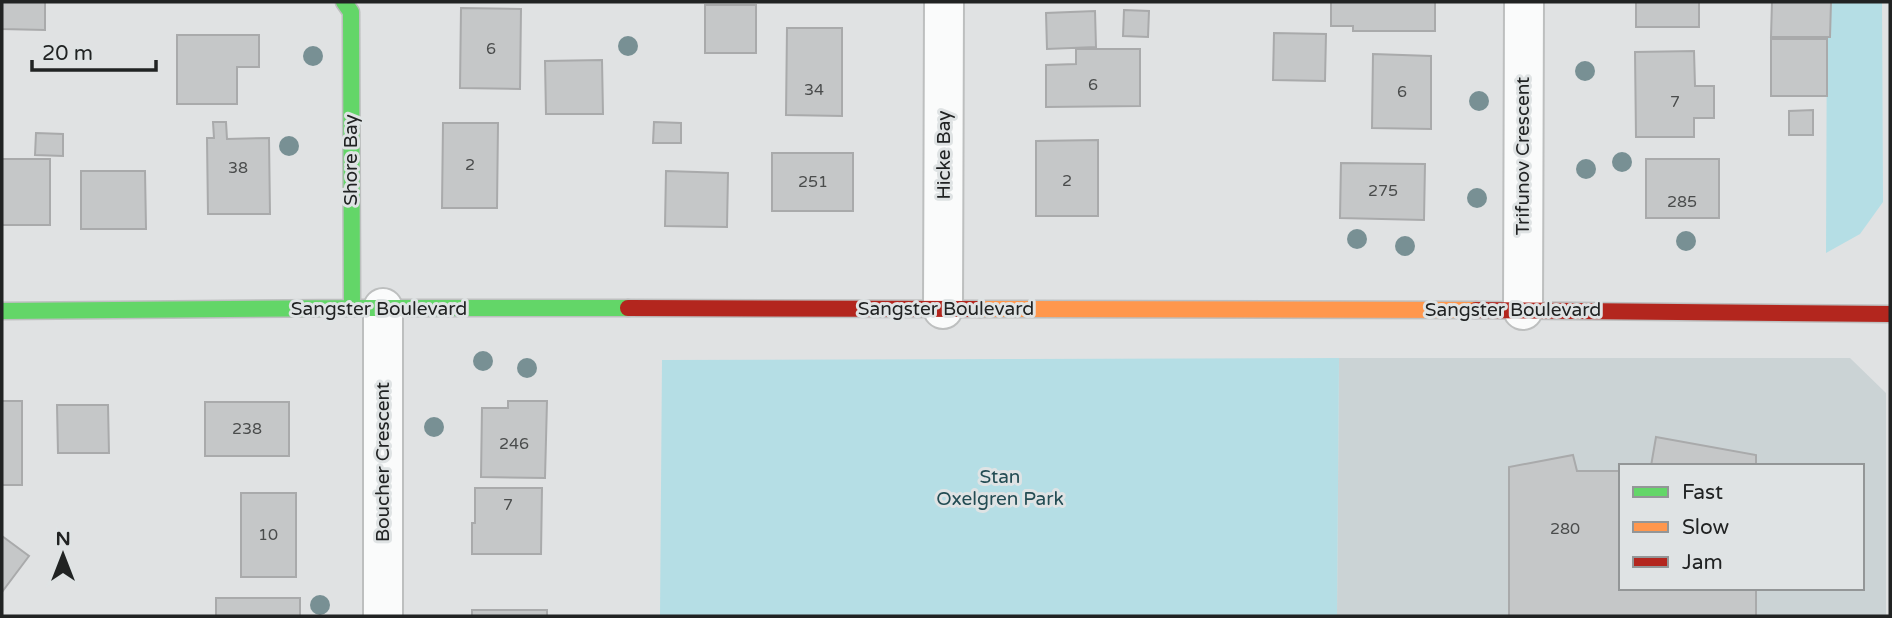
<svg xmlns="http://www.w3.org/2000/svg" width="1892" height="618" font-family="'Varela Round',sans-serif">
<rect width="100%" height="100%" fill="#e0e2e3"/>
<path fill="#cbd3d5" fill-rule="evenodd" d="M 1339,358 L 1850,358 L 1886,393 L 1886,616 L 1337,616 ZM 1621,466 L 1862,466 L 1862,588 L 1621,588 Z"/>
<path fill="#b5dee5" d="M 1827,2 L 1882,2 L 1883,202 L 1860,234 L 1826,253 Z
M 1339,358 L 1337,616 L 660,616 L 662,360 Z"/>
<path fill="#c5c7c8" stroke="#a9aaab" stroke-width="2" d="M 2,2 L 45,2 L 45,30 L 2,29 Z
M 1331,2 L 1435,2 L 1435,31 L 1353,31 L 1353,26 L 1331,26 Z
M 1636,2 L 1699,2 L 1699,27 L 1636,27 Z
M 1772,2 L 1831,2 L 1830,37 L 1771,37 Z
M 705,5 L 756,5 L 756,53 L 705,53 Z
M 461,8 L 521,9 L 520,89 L 460,88 Z
M 1124,10 L 1149,11 L 1148,37 L 1123,36 Z
M 1095,11 L 1096,47 L 1047,49 L 1046,13 Z
M 787,28 L 842,28 L 842,116 L 786,115 Z
M 1274,33 L 1326,34 L 1325,81 L 1273,80 Z
M 177,35 L 259,35 L 259,67 L 237,67 L 237,104 L 177,104 Z
M 1771,39 L 1827,39 L 1827,96 L 1771,96 Z
M 1076,49 L 1140,49 L 1140,106 L 1046,107 L 1046,65 L 1076,64 Z
M 1694,51 L 1695,86 L 1714,86 L 1714,118 L 1694,118 L 1694,137 L 1636,137 L 1635,52 Z
M 1373,54 L 1431,56 L 1431,129 L 1372,128 Z
M 602,60 L 603,114 L 546,114 L 545,61 Z
M 1813,110 L 1813,135 L 1789,135 L 1789,111 Z
M 213,122 L 226,122 L 227,139 L 269,138 L 270,214 L 208,214 L 207,138 L 214,138 Z
M 654,122 L 681,123 L 681,143 L 653,143 Z
M 443,123 L 498,123 L 497,208 L 442,208 Z
M 36,133 L 63,134 L 63,156 L 35,155 Z
M 1098,140 L 1098,216 L 1036,216 L 1036,141 Z
M 772,153 L 853,153 L 853,211 L 772,211 Z
M 2,159 L 50,159 L 50,225 L 2,225 Z
M 1646,159 L 1719,159 L 1719,218 L 1646,218 Z
M 1341,163 L 1425,164 L 1424,220 L 1340,218 Z
M 81,171 L 145,171 L 146,229 L 81,229 Z
M 666,171 L 728,173 L 727,227 L 665,226 Z
M 2,401 L 22,401 L 22,485 L 2,485 Z
M 508,401 L 547,401 L 545,478 L 481,477 L 482,408 L 508,408 Z
M 205,402 L 289,402 L 289,456 L 205,456 Z
M 57,405 L 108,405 L 109,453 L 58,453 Z
M 1656,437 L 1756,455 L 1756,466 L 1651,466 Z
M 1573,455 L 1577,471 L 1621,471 L 1621,588 L 1756,588 L 1756,616 L 1509,616 L 1509,467 Z
M 475,488 L 542,488 L 541,554 L 472,554 L 472,523 L 475,523 Z
M 241,493 L 296,493 L 296,577 L 241,577 Z
M 2,536 L 29,556 L 2,592 Z
M 216,598 L 300,598 L 300,616 L 216,616 Z
M 472,610 L 547,610 L 547,616 L 472,616 Z"/>
<g fill="none" stroke-linecap="round" stroke-linejoin="round">
<g stroke="#bdbfbf" stroke-width="42">
<path id="street" d="M 383,308 L 383,616
M 943,309 L 944,2
M 1523,310 L 1524,2"/>
</g>
<g stroke="#bdbfbf" stroke-width="19">
<path id="fast" d="M 344,2 L 351,12 L 352,308
M 2,311 L 352,308 L 628,308"/>
</g>
<g stroke="#bdbfbf" stroke-width="19">
<path id="slow" d="M 980,309 L 1476,310"/>
</g>
<g stroke="#bdbfbf" stroke-width="19">
<path id="jam" d="M 628,308 L 980,309
M 1476,310 L 1890,314"/>
</g>
<use href="#street" stroke="#fafbfb" stroke-width="38"/>
<use href="#fast" stroke="#63d668" stroke-width="16"/>
<use href="#slow" stroke="#ff974d" stroke-width="16"/>
<use href="#jam" stroke="#b3261e" stroke-width="16"/>
</g>
<g fill="#789094">
<circle cx="628" cy="46" r="10"/>
<circle cx="313" cy="56" r="10"/>
<circle cx="1585" cy="71" r="10"/>
<circle cx="1479" cy="101" r="10"/>
<circle cx="289" cy="146" r="10"/>
<circle cx="1622" cy="162" r="10"/>
<circle cx="1586" cy="169" r="10"/>
<circle cx="1477" cy="198" r="10"/>
<circle cx="1357" cy="239" r="10"/>
<circle cx="1686" cy="241" r="10"/>
<circle cx="1405" cy="246" r="10"/>
<circle cx="483" cy="361" r="10"/>
<circle cx="527" cy="368" r="10"/>
<circle cx="434" cy="427" r="10"/>
<circle cx="320" cy="605" r="10"/>
</g>
<g text-anchor="middle" dominant-baseline="central" stroke-width="6" stroke-linejoin="round" paint-order="stroke">
<g font-size="16" fill="#4a4c4c">
<text x="491" y="49">6</text>
<text x="1093" y="85">6</text>
<text x="814" y="90">34</text>
<text x="1402" y="92">6</text>
<text x="1675" y="102">7</text>
<text x="470" y="165">2</text>
<text x="238" y="168">38</text>
<text x="1067" y="181">2</text>
<text x="813" y="182">251</text>
<text x="1383" y="191">275</text>
<text x="1682" y="202">285</text>
<text x="247" y="429">238</text>
<text x="514" y="444">246</text>
<text x="508" y="505">7</text>
<text x="1565" y="529">280</text>
<text x="268" y="535">10</text>
</g>
<g font-size="19" fill="#212323" stroke="#dfe3e4">
<text transform="translate(944 155) rotate(-90)">Hicke Bay</text>
<text transform="translate(1523 156) rotate(-90)">Trifunov Crescent</text>
<text transform="translate(351 160) rotate(-90)">Shore Bay</text>
<text x="379" y="309">Sangster Boulevard</text>
<text x="946" y="309">Sangster Boulevard</text>
<text x="1513" y="310">Sangster Boulevard</text>
<text transform="translate(383 462) rotate(-90)">Boucher Crescent</text>
</g>
<g font-size="19" fill="#234c53" stroke="#dfe3e4">
<text x="1000" y="477">Stan<tspan x="1000" dy="22">Oxelgren Park</tspan></text>
</g>
</g>
<rect width="1892" height="618" fill="none" stroke="#212323" stroke-width="7"/>
<rect x="1619" y="464" width="245" height="126" fill="#dfe3e4" stroke="#939697" stroke-width="2"/>
<rect x="1633" y="487" width="35" height="10" fill="#63d668" stroke="#939697" stroke-width="2"/>
<text x="1682" y="499" font-size="21" fill="#212323">Fast</text>
<rect x="1633" y="522" width="35" height="10" fill="#ff974d" stroke="#939697" stroke-width="2"/>
<text x="1682" y="534" font-size="21" fill="#212323">Slow</text>
<rect x="1633" y="557" width="35" height="10" fill="#b3261e" stroke="#939697" stroke-width="2"/>
<text x="1682" y="569" font-size="21" fill="#212323">Jam</text>
<g transform="translate(63 555)" stroke="#dfe3e4" stroke-width="5" paint-order="stroke">
<path d="M0-5L12 26L0 18L-12 26Z" fill="#212323"/>
<text y="-10" font-size="19" font-weight="bold" text-anchor="middle" fill="#212323">N</text>
</g>
<path d="M32 60v10h124v-10" fill="none" stroke="#212323" stroke-width="3.5"/>
<text x="42" y="60" font-size="21" fill="#212323" stroke="#dfe3e4" stroke-width="5" paint-order="stroke">20 m</text>
</svg>
